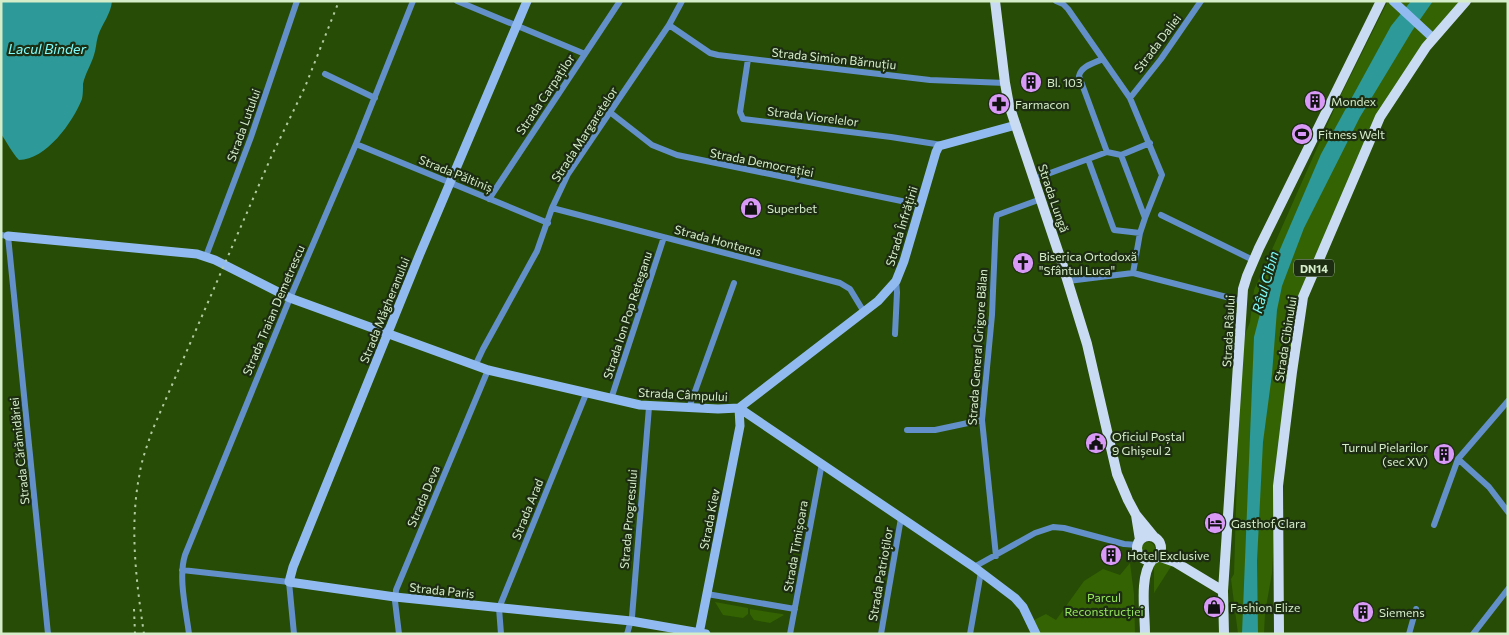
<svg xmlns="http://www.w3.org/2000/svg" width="1509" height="635" font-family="Commissioner,sans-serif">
<rect width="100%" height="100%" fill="#274c05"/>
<path fill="#346303" d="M 1388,1 L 1460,1 L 1380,117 L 1303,297 L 1277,486 L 1272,573 L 1265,613 L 1264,634 L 1238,634 L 1231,579 L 1234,574 L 1238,443 L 1244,337 L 1250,322 L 1254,290 L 1337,103 Z
M1141 549a7 7 0 1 1 14 0a7 7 0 1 1-14 0Z
M 1159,560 L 1172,565 L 1154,593 L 1154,565 Z
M 1130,563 L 1134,594 L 1135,634 L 1041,634 L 1034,620 L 1046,614 L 1056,620 L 1084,581 L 1103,569 L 1120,575 Z
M 715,602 L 748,608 L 748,614 L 743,618 L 723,615 Z
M 750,609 L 782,614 L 784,615 L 770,623 L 754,620 L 750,614 Z"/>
<path fill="#2d9998" d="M 1,1 L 112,1 C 111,14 102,24 98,36 C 96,43 96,49 94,55 C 91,65 85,74 83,84 C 83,89 83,94 82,99 C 73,122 46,160 19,160 C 12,153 7,142 1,134 Z
M 1411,1 L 1433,1 L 1412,31 L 1360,117 L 1304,228 L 1282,286 L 1277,310 L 1272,374 L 1263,442 L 1257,561 L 1258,634 L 1242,634 L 1254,337 L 1272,268 L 1321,154 L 1391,26 Z"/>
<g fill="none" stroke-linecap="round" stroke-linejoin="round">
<path stroke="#6390c8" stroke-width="6" d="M 457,1 L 585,54
M 1056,1 L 1063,4 L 1068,9 L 1130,98 L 1162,175 L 1145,218
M 669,25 L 710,53 L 718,55 L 930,80 L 1005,83
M 748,59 L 740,112 L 743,119 L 891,137 L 942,145
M 1103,59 C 1094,63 1081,66 1079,76 L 1107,152 L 1121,155 L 1145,218 L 1140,233 L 1133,273
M 325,74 L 375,98
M 1130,98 L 1161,59 L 1201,1
M 611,113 L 652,145 L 677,155 L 921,205
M 356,144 L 548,223
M 1121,155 L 1150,143
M 1088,159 L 1114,230 L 1140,233
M 1034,179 L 1107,152
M 489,199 L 620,1
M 552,208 L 840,283 L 850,289 L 864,312
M 1161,215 L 1253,260
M 1,235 L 8,236 L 48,634
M 206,256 L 251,137 L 297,1
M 1068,281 L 1133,273 L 1242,301
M 895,334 L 897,292 L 896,281
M 475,366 L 483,349 L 537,251 L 552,208 L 568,174 L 669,25 L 682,1
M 611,399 L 664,237
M 689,408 L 734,283
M 907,430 L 935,430 L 982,420
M 1458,459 L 1489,487 L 1508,512
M 1434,525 L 1458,459 L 1508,401
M 996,556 L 982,420 L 992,315 L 996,219 L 997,215 L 1000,214 L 1041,199
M 974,567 L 1035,533 L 1053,527 L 1064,528 L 1124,544 L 1137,545
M 182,570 L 289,582 L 294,634
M 707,594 L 795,609
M 189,634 C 186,610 178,577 185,555 L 290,298 L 356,144 L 413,1
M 399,634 L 395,601 L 396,590 L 488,370
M 501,634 L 499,608 L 586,394
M 627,634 L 632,617 L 649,407
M 790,634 L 822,463
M 881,634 L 901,518
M 970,634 L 981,572
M 1409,634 L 1416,609
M 1473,634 L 1508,589"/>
<path stroke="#91bbf0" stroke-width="9" d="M 527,1 L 419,256 L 293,567 L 289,582 L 395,597 L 631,621 L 706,634
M 1393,1 L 1433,38
M 8,236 L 197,254 L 215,260 L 290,298 L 488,370 L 640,405 L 718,409 L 739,408 L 974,567 L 1015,598 L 1023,607 L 1036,634
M 699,634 L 740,426 L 739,408 L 878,301 L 896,281 L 904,261 L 936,152 L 939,146 L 1016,125"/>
<path stroke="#c9dbf2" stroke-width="10" d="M 995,1 L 1005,83 L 1009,105 L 1062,263 L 1087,344 L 1117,474 L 1128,500 L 1136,515 L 1154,537
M 1136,515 L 1140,540
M1137 548a12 12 0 1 1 24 0a12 12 0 1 1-24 0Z
M 1158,556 L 1175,562 L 1223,591
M 1145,634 C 1145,612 1139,577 1152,560
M 1224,634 L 1223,591 L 1243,289 L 1247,276 L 1259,248 L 1381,1
M 1279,634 L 1278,486 L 1292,372 L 1303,297 L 1380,117 L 1426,47 L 1466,1"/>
<path stroke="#b1cba1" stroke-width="2" stroke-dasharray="2.5 5" stroke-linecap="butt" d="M 134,609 L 135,634
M 144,634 C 136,580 129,525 140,472 C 142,458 148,444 152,431 L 272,155 L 305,87 L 339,1"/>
</g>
<defs>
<g id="building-disc" transform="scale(1.125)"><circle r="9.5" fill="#d99af7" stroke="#1c2d11"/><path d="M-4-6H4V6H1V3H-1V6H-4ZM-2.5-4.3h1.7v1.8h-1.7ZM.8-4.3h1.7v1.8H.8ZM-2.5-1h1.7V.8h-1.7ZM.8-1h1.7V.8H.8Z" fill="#111"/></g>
<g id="pharmacy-disc" transform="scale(1.125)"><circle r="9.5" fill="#d99af7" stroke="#1c2d11"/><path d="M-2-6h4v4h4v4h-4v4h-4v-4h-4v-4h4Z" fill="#111"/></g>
<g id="stadium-disc" transform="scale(1.125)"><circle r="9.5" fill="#d99af7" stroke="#1c2d11"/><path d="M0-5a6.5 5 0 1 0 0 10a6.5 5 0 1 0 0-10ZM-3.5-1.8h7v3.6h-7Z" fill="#111"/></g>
<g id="shop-disc" transform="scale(1.125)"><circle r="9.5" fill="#d99af7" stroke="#1c2d11"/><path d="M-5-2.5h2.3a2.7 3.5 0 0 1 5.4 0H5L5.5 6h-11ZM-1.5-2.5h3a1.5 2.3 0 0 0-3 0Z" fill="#111"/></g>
<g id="church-disc" transform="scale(1.125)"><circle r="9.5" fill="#d99af7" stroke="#1c2d11"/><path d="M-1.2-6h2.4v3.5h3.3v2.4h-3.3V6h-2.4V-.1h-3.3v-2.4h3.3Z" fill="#111"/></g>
<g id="civic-disc" transform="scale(1.125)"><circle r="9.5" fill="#d99af7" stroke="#1c2d11"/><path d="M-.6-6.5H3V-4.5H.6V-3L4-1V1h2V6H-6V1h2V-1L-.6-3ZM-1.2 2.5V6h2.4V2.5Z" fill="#111"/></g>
<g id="hotel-disc" transform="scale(1.125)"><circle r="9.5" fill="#d99af7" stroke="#1c2d11"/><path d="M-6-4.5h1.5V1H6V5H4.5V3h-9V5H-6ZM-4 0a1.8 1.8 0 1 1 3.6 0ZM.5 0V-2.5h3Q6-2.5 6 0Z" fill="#111"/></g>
</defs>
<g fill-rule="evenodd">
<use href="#building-disc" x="1031" y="82"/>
<use href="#building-disc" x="1315" y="101"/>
<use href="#pharmacy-disc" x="999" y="104"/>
<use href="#stadium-disc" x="1302" y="134"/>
<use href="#shop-disc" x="751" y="208"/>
<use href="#church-disc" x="1023" y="263"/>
<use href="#civic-disc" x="1096" y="443"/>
<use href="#building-disc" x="1444" y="454"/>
<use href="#hotel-disc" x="1215" y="523"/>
<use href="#building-disc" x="1111" y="555"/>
<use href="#shop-disc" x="1214" y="607"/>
<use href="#building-disc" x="1363" y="612"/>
</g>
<g text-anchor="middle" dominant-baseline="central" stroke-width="4.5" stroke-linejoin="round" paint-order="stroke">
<rect fill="#1c2d11" stroke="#9eb392" stroke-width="1" x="1294" y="259.5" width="40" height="17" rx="4"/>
<g font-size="11" font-weight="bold" fill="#d6edca">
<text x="1314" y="268">DN14</text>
</g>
<g font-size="12" fill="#d6edca" stroke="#1c2d11">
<text transform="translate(1157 43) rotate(-53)">Strada Daliei</text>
<text transform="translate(834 58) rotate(6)">Strada Simion Bărnuțiu</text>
<text transform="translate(545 94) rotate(-56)">Strada Carpaților</text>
<text transform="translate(813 116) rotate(7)">Strada Viorelelor</text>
<text transform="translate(243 125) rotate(-70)">Strada Lutului</text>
<text transform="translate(584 134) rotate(-57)">Strada Margaretelor</text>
<text transform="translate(762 162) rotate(11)">Strada Democrației</text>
<text transform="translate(456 173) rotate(22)">Strada Păltiniș</text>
<text transform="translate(1054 198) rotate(71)">Strada Lungă</text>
<text transform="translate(901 226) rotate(-73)">Strada Înfrățirii</text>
<text transform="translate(718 240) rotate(15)">Strada Honterus</text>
<text transform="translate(273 310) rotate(-67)">Strada Traian Demetrescu</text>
<text transform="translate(384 310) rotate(-68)">Strada Măgheranului</text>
<text transform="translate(627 315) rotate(-72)">Strada Ion Pop Reteganu</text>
<text transform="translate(1228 331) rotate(-87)">Strada Râului</text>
<text transform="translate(1285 339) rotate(-81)">Strada Cibinului</text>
<text transform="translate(977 347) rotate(-86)">Strada General Grigore Bălan</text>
<text transform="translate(683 394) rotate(3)">Strada Câmpului</text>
<text transform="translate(19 451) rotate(-96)">Strada Cărămidăriei</text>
<text transform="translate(423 496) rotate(-67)">Strada Deva</text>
<text transform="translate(527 509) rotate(-68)">Strada Arad</text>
<text transform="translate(628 519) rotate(-85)">Strada Progresului</text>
<text transform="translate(709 519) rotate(-79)">Strada Kiev</text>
<text transform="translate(795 546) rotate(-80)">Strada Timișoara</text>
<text transform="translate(880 574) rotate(-80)">Strada Patrioților</text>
<text transform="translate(442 590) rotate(6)">Strada Paris</text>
</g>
<g font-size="12" fill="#d6edca" stroke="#1c2d11" text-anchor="start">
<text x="1047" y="82">Bl. 103</text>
<text x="1331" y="101">Mondex</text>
<text x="1015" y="104">Farmacon</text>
<text x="1318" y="134">Fitness Welt</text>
<text x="767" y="208">Superbet</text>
<text x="1039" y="256">Biserica Ortodoxă<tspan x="1039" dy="14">"Sfântul Luca"</tspan></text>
<text x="1112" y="436">Oficiul Poștal<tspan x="1112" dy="14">9 Ghișeul 2</tspan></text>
<text x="1428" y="447" text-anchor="end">Turnul Pielarilor<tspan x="1428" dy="14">(sec XV)</tspan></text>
<text x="1231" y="523">Gasthof Clara</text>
<text x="1127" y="555">Hotel Exclusive</text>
<text x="1230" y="607">Fashion Elize</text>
<text x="1379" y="612">Siemens</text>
</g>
<g font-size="12" fill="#97e75f" stroke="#1c2d11">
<text x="1104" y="597">Parcul<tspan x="1104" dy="14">Reconstrucției</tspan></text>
</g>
<g font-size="14" font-style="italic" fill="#7ffcfb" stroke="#1c2d11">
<text x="47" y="48">Lacul Binder</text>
<text transform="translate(1265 282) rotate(-74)">Râul Cibin</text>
</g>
</g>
<rect width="1509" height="635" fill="none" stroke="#d6edca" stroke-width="5"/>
</svg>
